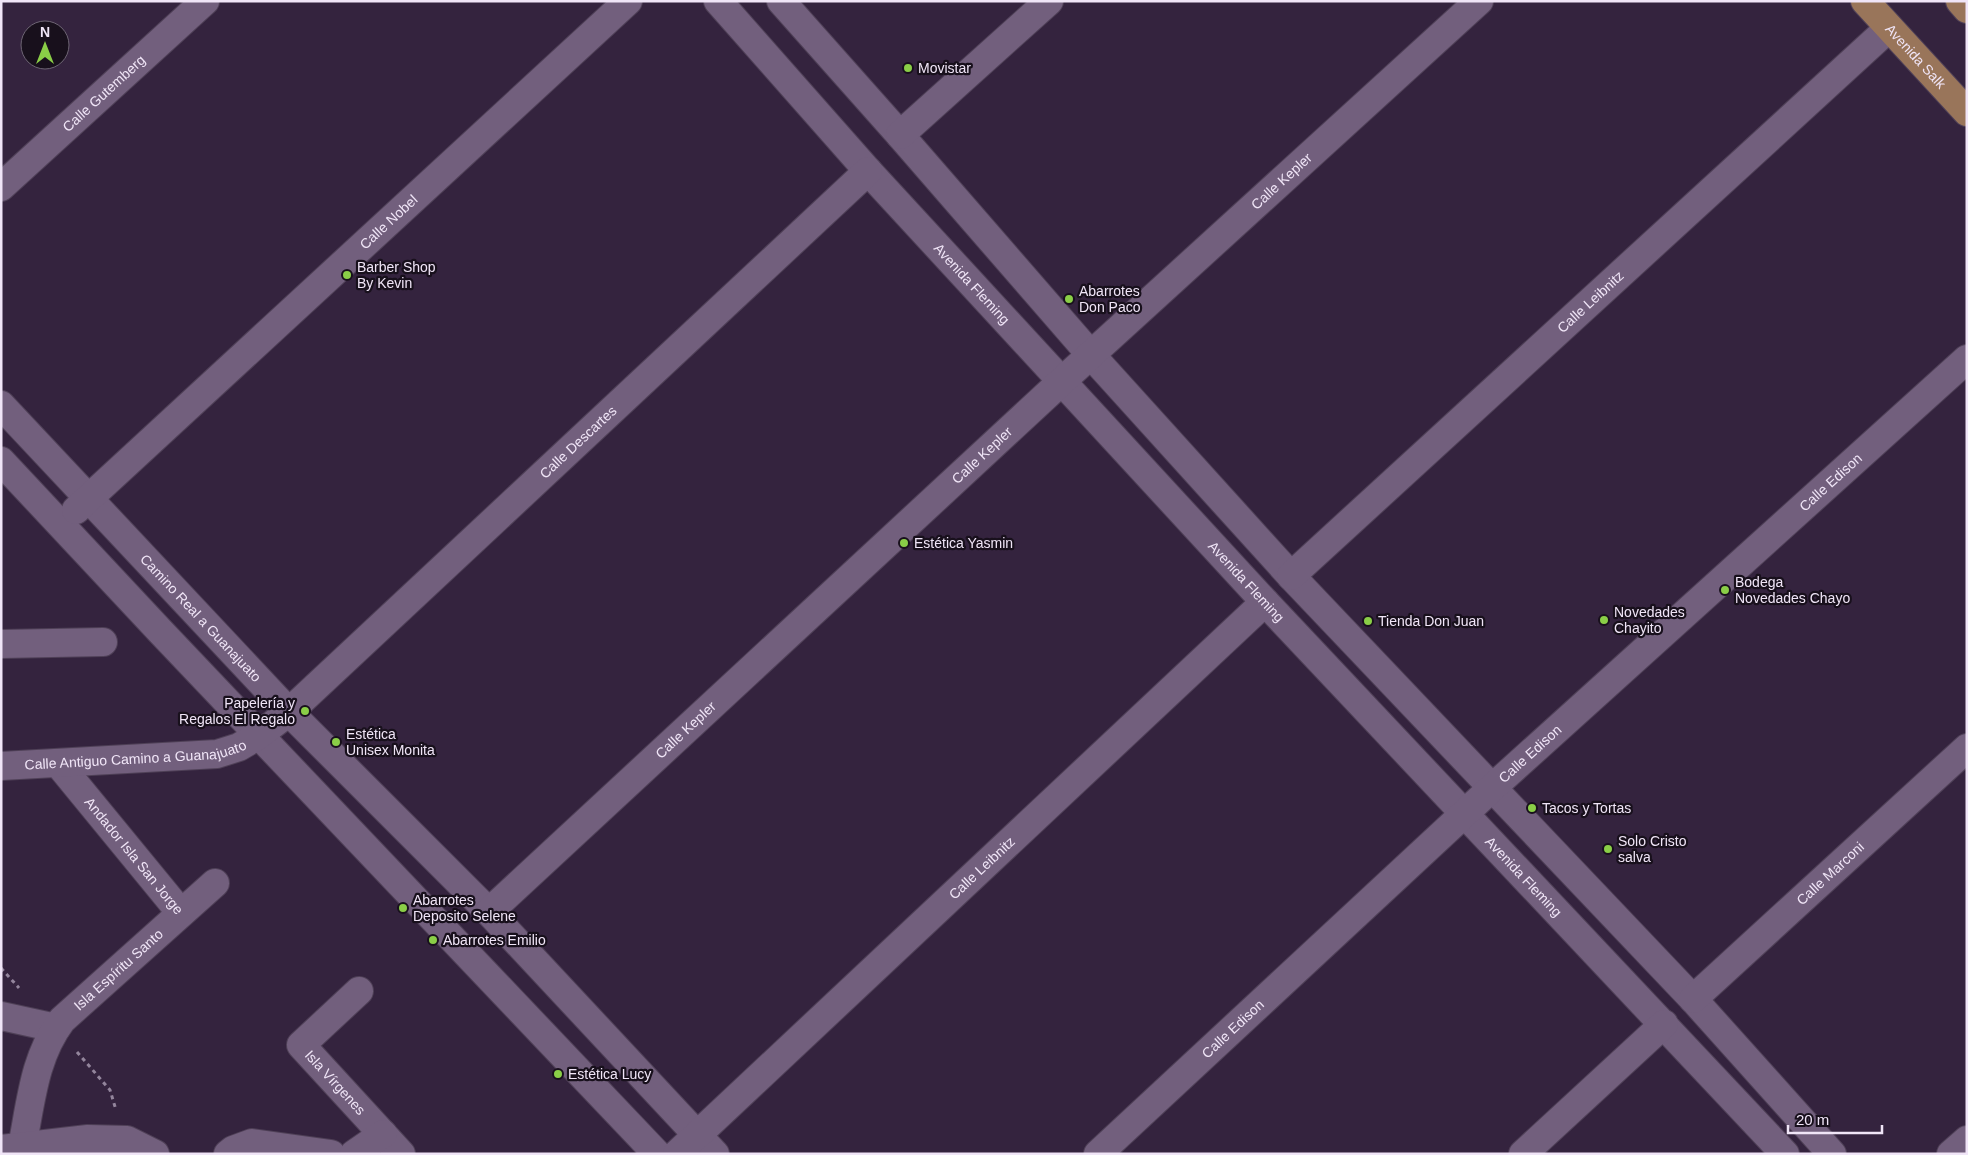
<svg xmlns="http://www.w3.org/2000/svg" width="1968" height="1155" font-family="Helvetica,sans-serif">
<rect width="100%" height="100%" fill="#34233e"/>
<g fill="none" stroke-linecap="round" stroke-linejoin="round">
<g stroke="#4f4057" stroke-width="30">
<g id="minor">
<path id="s1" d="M 718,1 L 868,171 L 1265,602 L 1785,1154"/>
<path d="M 781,1 L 900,135 L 1091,355 L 1291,576 L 1693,999 L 1832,1154"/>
<path d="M 900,135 L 1049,1"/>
<path id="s2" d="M 1,187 L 205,1"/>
<path id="s3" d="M 1,405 L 289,712 L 489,912 L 715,1154"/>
<path d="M 1,461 L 161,632 L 657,1154"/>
<path id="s4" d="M 76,510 L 628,1"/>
<path id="s5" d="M 1291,576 L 1889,28"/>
<path d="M 1,644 L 103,642"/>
<path id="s6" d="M 58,763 L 181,913"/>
<path id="s7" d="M 1,766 L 217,754 L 239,747 L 259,735 L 289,712 L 868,171"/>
<path id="s8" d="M 489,912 L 1062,381 L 1479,1"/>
<path id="s9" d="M 359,991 L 301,1045 L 401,1154"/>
<path id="s10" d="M 1693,999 L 1967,748"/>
<path d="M 1,1016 L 56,1028"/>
<path id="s11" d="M 22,1147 C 31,1102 34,1057 62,1020 L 215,883"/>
<path d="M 1,1149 L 88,1139 L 127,1140 L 155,1154"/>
<path d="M 228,1154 L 233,1150 L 252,1143 L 331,1154"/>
<path d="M 354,1154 L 383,1134"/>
<path id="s12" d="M 677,1154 L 1265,602"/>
<path id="s13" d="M 1098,1154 L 1493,787 L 1967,359"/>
<path d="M 1523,1154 L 1664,1024"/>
<path d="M 1951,1154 L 1967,1140"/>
</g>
</g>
<g stroke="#4f4057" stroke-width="30">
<g id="major">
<path id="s14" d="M 1865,1 L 1967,112"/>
<path d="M 1960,1 L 1967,9"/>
</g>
</g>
<path stroke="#93859c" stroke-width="3" stroke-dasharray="4 4" stroke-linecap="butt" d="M 1,968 L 19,988
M 77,1052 L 110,1090 L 116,1110"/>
<use href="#minor" stroke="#725f7d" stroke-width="28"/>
<use href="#major" stroke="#99755a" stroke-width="28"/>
</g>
<g fill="#8ace47" stroke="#18101c" stroke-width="2">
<circle cx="908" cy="68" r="5"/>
<circle cx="347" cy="275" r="5"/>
<circle cx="1069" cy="299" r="5"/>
<circle cx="904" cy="543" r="5"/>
<circle cx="1725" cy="590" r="5"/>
<circle cx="1604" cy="620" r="5"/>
<circle cx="1368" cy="621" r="5"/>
<circle cx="305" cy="711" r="5"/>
<circle cx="336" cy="742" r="5"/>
<circle cx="1532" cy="808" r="5"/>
<circle cx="1608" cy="849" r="5"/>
<circle cx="403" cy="908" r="5"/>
<circle cx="433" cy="940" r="5"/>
<circle cx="558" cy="1074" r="5"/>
</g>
<g text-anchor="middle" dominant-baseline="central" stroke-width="4.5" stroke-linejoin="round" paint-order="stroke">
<g font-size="14" fill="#f0e5f7" stroke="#18101c">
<text stroke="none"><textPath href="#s14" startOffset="75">Avenida Salk</textPath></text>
<text stroke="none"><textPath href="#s2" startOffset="139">Calle Gutemberg</textPath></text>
<text stroke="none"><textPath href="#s8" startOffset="1078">Calle Kepler</textPath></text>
<text stroke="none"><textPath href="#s4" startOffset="425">Calle Nobel</textPath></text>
<text stroke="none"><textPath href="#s1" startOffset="380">Avenida Fleming</textPath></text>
<text stroke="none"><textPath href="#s5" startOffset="406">Calle Leibnitz</textPath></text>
<text stroke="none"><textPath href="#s7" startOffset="696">Calle Descartes</textPath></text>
<text stroke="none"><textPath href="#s8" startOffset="672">Calle Kepler</textPath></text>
<text stroke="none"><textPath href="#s13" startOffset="994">Calle Edison</textPath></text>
<text stroke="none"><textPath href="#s1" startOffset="785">Avenida Fleming</textPath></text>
<text stroke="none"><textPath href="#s3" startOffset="292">Camino Real a Guanajuato</textPath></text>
<text stroke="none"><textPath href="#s8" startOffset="268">Calle Kepler</textPath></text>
<text stroke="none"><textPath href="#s7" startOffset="135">Calle Antiguo Camino a Guanajuato</textPath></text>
<text stroke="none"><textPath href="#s13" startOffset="589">Calle Edison</textPath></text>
<text stroke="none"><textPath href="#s6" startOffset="120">Andador Isla San Jorge</textPath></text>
<text stroke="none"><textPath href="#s12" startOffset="418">Calle Leibnitz</textPath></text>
<text stroke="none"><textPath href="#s10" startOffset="186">Calle Marconi</textPath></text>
<text stroke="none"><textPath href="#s1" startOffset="1190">Avenida Fleming</textPath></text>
<text stroke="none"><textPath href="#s11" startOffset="210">Isla Espíritu Santo</textPath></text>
<text stroke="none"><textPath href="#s13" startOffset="184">Calle Edison</textPath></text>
<text stroke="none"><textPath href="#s9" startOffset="130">Isla Vírgenes</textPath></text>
</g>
<g font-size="14" fill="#f0e5f7" stroke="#18101c" text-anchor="start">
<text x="918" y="68">Movistar</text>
<text x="357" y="267">Barber Shop<tspan x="357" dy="16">By Kevin</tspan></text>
<text x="1079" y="291">Abarrotes<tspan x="1079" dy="16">Don Paco</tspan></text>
<text x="914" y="543">Estética Yasmin</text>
<text x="1735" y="582">Bodega<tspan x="1735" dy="16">Novedades Chayo</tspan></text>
<text x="1614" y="612">Novedades<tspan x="1614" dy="16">Chayito</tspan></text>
<text x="1378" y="621">Tienda Don Juan</text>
<text x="295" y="703" text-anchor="end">Papelería y<tspan x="295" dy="16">Regalos El Regalo</tspan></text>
<text x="346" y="734">Estética<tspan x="346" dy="16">Unisex Monita</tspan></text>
<text x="1542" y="808">Tacos y Tortas</text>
<text x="1618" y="841">Solo Cristo<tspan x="1618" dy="16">salva</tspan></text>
<text x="413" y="900">Abarrotes<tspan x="413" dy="16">Deposito Selene</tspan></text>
<text x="443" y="940">Abarrotes Emilio</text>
<text x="568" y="1074">Estética Lucy</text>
</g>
</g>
<rect width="1968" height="1155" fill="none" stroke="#f0e5f7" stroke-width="5"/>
<g transform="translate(45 45)"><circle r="24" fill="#18101c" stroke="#6e6574"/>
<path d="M0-4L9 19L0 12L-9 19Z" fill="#8ace47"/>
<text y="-8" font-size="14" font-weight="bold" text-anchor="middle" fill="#f0e5f7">N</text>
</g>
<path d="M1788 1125v8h94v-8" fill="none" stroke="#f0e5f7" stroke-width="2.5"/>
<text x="1796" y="1125" font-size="15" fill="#f0e5f7" stroke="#18101c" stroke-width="4" paint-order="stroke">20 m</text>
</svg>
